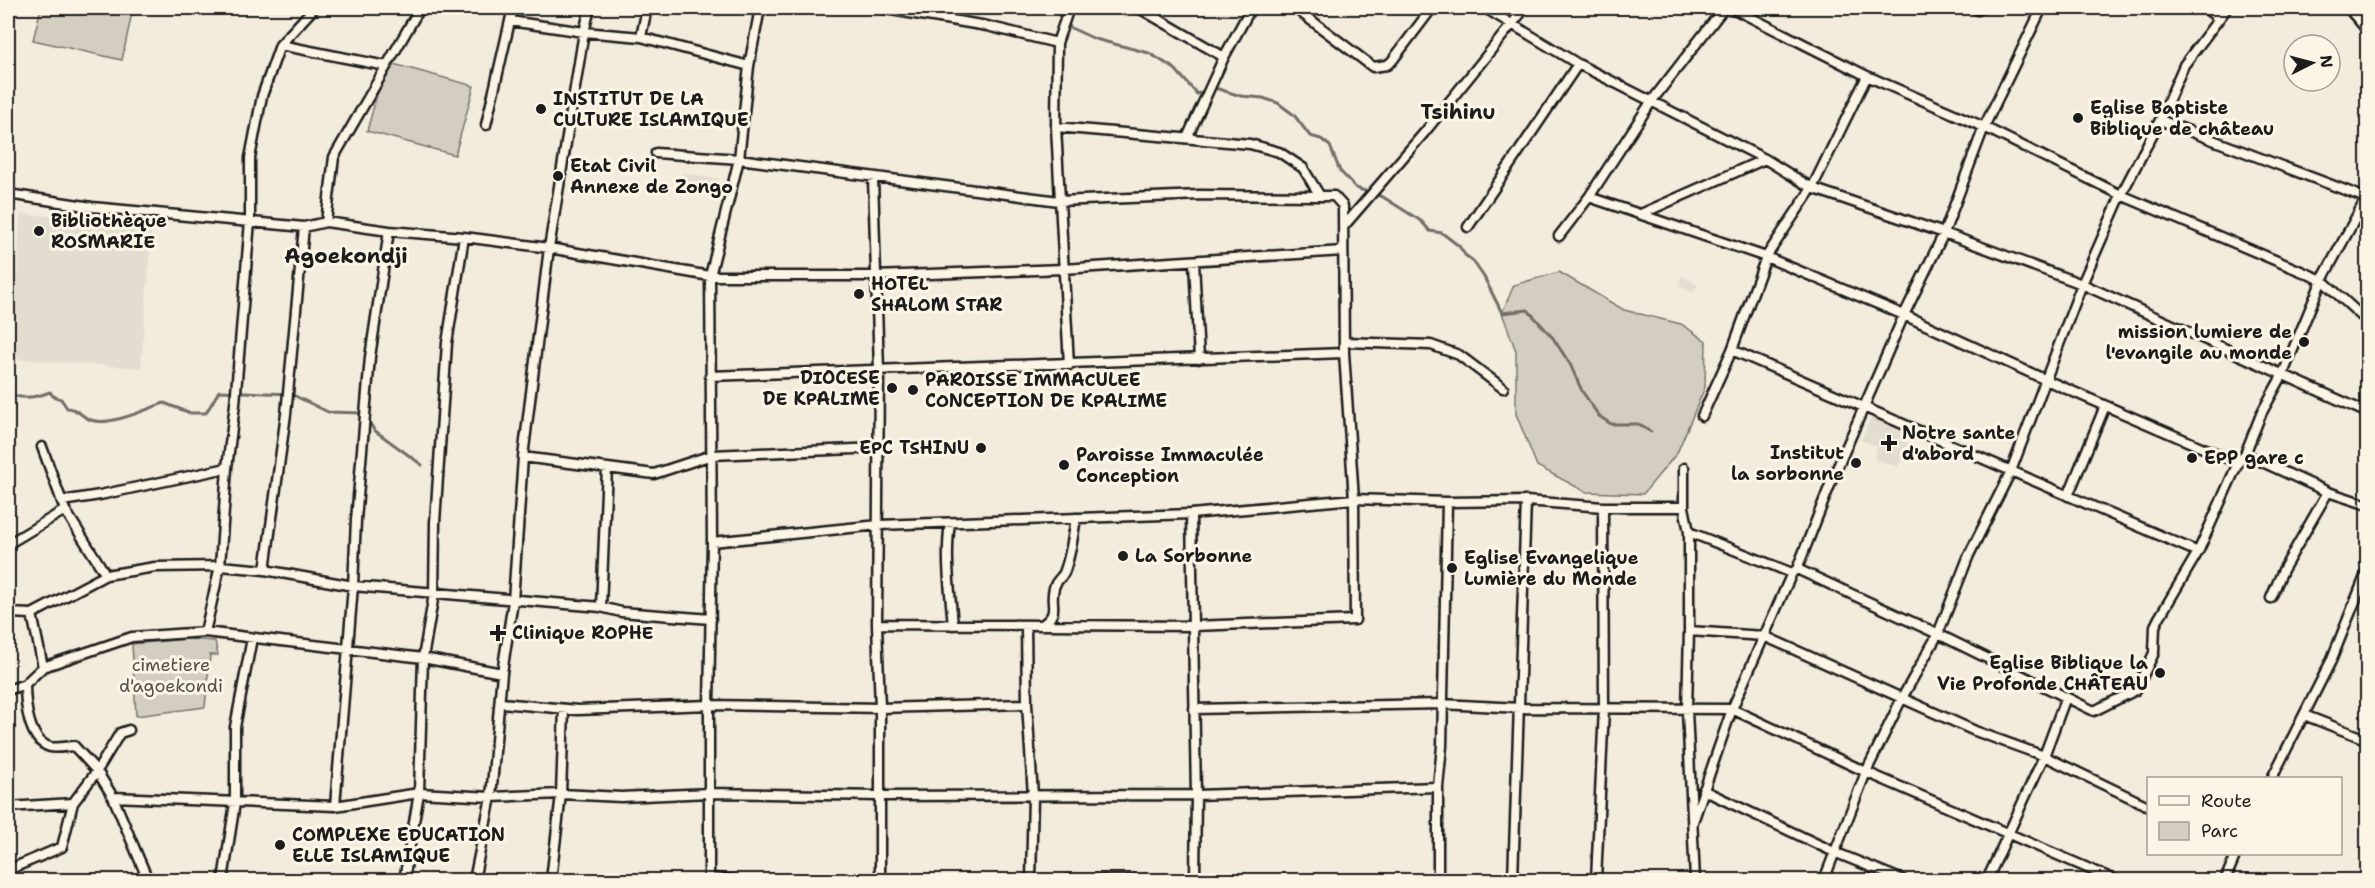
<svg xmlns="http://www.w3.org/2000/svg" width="2375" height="888" font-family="'Shantell Sans',sans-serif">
<rect width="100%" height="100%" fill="#f3ecdd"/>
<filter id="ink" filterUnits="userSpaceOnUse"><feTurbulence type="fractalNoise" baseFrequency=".0167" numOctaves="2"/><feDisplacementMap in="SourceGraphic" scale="12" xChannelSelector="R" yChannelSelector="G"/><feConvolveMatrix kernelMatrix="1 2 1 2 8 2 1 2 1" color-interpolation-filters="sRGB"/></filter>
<g filter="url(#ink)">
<path fill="#e3ddcf" d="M 682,173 L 719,179 L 717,191 L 680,186 Z
M 20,214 L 152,222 L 141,368 L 14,359 Z
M 1682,276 L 1698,285 L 1693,293 L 1679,285 Z
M 1871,418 L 1875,418 L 1911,435 L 1898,467 L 1874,459 L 1877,446 L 1861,440 Z"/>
<path fill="#d3cec1" stroke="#78756e" stroke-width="1.5" d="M 41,8 L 133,8 L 122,60 L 33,40 Z
M 386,62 L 474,86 L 455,155 L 367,131 Z
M 1559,272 L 1624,310 L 1681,324 L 1706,341 L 1705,387 L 1677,453 L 1643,494 L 1586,492 L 1537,466 L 1516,414 L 1516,351 L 1502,313 L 1514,285 Z
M 186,639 L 215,641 L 218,655 L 210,655 L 205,707 L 136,716 L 132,644 Z"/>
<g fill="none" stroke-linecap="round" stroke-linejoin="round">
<path stroke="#716e68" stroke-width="3" d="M 1052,8 L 1071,28 L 1095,39 L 1149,53 L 1175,69 L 1197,94 L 1215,88 L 1241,96 L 1263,98 L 1278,103 L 1294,115 L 1310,136 L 1321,139 L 1330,146 L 1340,171 L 1356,188 L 1383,197 L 1421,221 L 1430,231 L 1442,233 L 1459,246 L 1465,255 L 1473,261 L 1484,277 L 1502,313 L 1528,310 L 1553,338 L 1570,364 L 1582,391 L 1599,416 L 1611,424 L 1638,424 L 1651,432
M 8,392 C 20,401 37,397 50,392 L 53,396 L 61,399 L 67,408 C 78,408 81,417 91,420 C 109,427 147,409 164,403 L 190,413 L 206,413 L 219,391 L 291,394 L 328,412 L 362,413
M 368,420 L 374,430 L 422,465"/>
<g stroke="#1c1c1c" stroke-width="13">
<path id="minor" d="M 879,8 L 987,26 L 1057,43 L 1056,127 L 1069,365
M 1139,8 L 1224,57
M 1295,8 L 1373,67 L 1387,65 L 1392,61 L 1432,8
M 1485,8 L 1578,64 L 1765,159 L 1812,188 L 1944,233 L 2082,284 L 2368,413
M 1724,8 L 1651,102 L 1589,197 L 1766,257 L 1904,315 L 2046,380 L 2238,463
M 1732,8 L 1867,76 L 1984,127 L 2121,195 L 2322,280 L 2368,322
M 2205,8 L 2218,18
M 2348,8 L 2368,31
M 1978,10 L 1982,8
M 510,21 L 584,32 L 641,37 L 749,66
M 641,37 L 647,8
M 1057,43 L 1069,8
M 280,45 L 386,66
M 2160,120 L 2366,198
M 486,125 L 513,8
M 1187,138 L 1224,57 L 1251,8
M 656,153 L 739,159 L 1059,201 L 1200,195 L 1320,196
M 873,178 L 879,370 L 877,624 L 880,708 L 880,880
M 8,194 L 92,207 L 304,227 L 326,222 L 389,231 L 464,237 L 549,248 L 710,276 L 875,276 L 1063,269 L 1343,251
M 1641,214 L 1765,159
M 326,222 L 334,157 L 420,8
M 1344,226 L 1424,133 L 1525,8
M 1468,227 L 1578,64
M 1559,236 L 1589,197
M 1194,262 L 1199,359
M 1345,342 L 1431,345 L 1459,355 L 1503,388
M 1732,350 L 2198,552
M 710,376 L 1344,353
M 1702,416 L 1732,350 L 1766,257 L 1812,188 L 1867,76
M 42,447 L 65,510 L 106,575
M 2245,454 L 2328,492 L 2368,505
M 523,457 L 654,474 L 712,455 L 878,448
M 1684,468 L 1684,507 L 1689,532 L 1689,631 L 1687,710 L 1695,880
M 2068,496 L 2105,406
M 62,501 L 100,495 L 227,468
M 950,523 C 945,557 950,591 953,625
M 1689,532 L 1792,573
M 712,542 L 879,525 L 1191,514
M 8,544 L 65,510
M 1797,569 L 1938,634 L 2094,711 L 2136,690 L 2154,653 L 2155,626 L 2159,618 L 2198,552 L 2238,463 L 2245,454 L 2262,412 L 2282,376 L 2322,280 L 2368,195
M 265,570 L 286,414 L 304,227
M 2271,598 L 2283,570 L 2328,492
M 601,607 L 607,468
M 8,613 L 32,614 L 106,575 L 155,567 L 220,566 L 265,570 L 353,586 L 601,607 L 621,612 L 711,619
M 32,614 L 43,667
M 877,624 L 1194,626 L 1355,620 L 1354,499 L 1344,353 L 1343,206 L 1334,196 L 1320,196 L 1303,168 L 1279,152 L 1250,144 L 1056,127
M 1026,625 L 1027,704 L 1033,796 L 1031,880
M 1042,625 C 1061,612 1049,605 1054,588 C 1055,582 1061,578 1064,573 C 1071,555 1073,536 1076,518
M 1689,631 L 1764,636 L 1975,731 L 2044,756 L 2148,806
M 205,632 L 220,566 L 227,468 L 235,404 L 250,221 L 250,158 L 262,96 L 280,45 L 314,8
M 25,684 C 25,702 28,741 50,747 C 57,749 67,746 74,746 L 97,771 L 113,797 L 335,806 L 419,793 L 491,797 L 561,794 L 621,797 L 709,793 L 879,796 L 1196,795 L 1438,787
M 8,690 L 25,684 L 43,667 L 132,637 L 205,632 L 423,658 L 502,673
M 501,703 L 578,710 L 709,705 L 880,708 L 1027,704
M 1194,709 L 1441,704 L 1520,708 L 1732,709 L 1866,772 L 2115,880
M 2304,715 L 2368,740
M 2272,778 L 2331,661 L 2368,569
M 1703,790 L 1834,852 L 1903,880
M 113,797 L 148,880
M 335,806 L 353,586 L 356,520 L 370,357 L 389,231
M 8,807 L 73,803
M 1693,822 L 1732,709 L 1792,573 L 1797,569 L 1832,480 L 1904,315 L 1944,233 L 1984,127 L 2042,8
M 8,870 L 62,847 L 73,803 L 97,771 L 120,733 L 129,730
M 709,878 L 734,880
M 1513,879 L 1526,501
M 223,880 L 235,803 L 235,727 L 252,638
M 404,880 L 419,793 L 423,658 L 434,594 L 435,522 L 447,343 L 464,237
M 474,880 L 491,797 L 502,673 L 513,601 L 523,457 L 549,248 L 584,32 L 590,8
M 551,880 L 561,794 L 564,709
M 709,880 L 709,705 L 712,542 L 710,276 L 739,159 L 749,66 L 760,8
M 876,880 L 917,880
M 1066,880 L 1329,880
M 1195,880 L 1196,795 L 1191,514 L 1354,499 L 1447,502 L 1526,501 L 1603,507 L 1684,507
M 1438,880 L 1438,787 L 1442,746 L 1447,502
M 1474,880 L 1558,880
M 1596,880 L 1604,708 L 1603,507
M 1824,880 L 1866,772 L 1902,698 L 1938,634 L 1969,555 L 2011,471 L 2082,284 L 2121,195 L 2160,120 L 2184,65 L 2227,8
M 1987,880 L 2044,756 L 2066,697
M 2225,880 L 2236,854"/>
</g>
<use href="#minor" stroke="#fcf5e5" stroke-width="8"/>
</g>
</g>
<g fill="#1c1c1c" stroke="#fcf5e5" stroke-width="2">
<circle cx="541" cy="109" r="6"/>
<circle cx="2078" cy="118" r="6"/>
<circle cx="558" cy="176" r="6"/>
<circle cx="39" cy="231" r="6"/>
<circle cx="859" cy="294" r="6"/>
<circle cx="2304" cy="342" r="6"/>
<circle cx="892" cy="388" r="6"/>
<circle cx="913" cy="390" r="6"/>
<path d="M1886 434h6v6h6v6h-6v6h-6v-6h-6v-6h6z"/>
<circle cx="981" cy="448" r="6"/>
<circle cx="2192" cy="458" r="6"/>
<circle cx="1856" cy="463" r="6"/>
<circle cx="1064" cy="465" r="6"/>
<circle cx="1123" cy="556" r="6"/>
<circle cx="1452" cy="568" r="6"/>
<path d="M495 624h6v6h6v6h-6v6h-6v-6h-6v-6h6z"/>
<circle cx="2160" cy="673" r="6"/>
<circle cx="280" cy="845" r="6"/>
</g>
<g text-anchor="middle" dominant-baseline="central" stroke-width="6" stroke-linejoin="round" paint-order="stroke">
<g font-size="18" font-weight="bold" fill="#1c1c1c" stroke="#fcf5e5" text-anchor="start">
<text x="553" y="99">INSTITUT DE LA<tspan x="553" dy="21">CULTURE ISLAMIQUE</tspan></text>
<text x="2090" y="108">Eglise Baptiste<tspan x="2090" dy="21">Biblique de château</tspan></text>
<text x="570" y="166">Etat Civil<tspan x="570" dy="21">Annexe de Zongo</tspan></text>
<text x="51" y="221">Bibliothèque<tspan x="51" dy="21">ROSMARIE</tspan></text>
<text x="871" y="284">HOTEL<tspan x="871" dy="21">SHALOM STAR</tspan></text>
<text x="2292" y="332" text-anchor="end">mission lumiere de<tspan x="2292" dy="21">l'evangile au monde</tspan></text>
<text x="880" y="378" text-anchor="end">DIOCESE<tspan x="880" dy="21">DE KPALIME</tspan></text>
<text x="925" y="380">PAROISSE IMMACULEE<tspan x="925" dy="21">CONCEPTION DE KPALIME</tspan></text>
<text x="1902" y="433">Notre sante<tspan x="1902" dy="21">d'abord</tspan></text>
<text x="969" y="448" text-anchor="end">EPC TSHINU</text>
<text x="1844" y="453" text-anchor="end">Institut<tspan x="1844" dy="21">la sorbonne</tspan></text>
<text x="1076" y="455">Paroisse Immaculée<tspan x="1076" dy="21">Conception</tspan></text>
<text x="2204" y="458">EPP gare c</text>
<text x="1135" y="556">La Sorbonne</text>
<text x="1464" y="558">Eglise Evangelique<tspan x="1464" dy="21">Lumière du Monde</tspan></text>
<text x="512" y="633">Clinique ROPHE</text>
<text x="2148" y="663" text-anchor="end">Eglise Biblique la<tspan x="2148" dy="21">Vie Profonde CHÂTEAU</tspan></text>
<text x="292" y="835">COMPLEXE EDUCATION<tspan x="292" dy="21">ELLE ISLAMIQUE</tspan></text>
</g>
<g font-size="18" fill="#53514e" stroke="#fcf5e5">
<text x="171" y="665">cimetiere<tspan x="171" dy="21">d'agoekondi</tspan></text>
</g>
<g font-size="21" font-weight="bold" fill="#1c1c1c" stroke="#fcf5e5">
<text x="1458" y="112">Tsihinu</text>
<text x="346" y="256">Agoekondji</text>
</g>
</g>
<rect width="2375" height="888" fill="none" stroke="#fcf5e5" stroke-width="30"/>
<rect x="15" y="15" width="2345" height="858" fill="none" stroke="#1c1c1c" stroke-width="2" filter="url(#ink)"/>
<rect x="2147" y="777" width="195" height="78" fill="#fcf5e5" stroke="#a29e95" stroke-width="1.5"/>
<rect x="2159" y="796" width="30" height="9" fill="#fcf5e5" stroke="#a29e95" stroke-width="1.5"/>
<text x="2201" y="807" font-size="18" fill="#1c1c1c">Route</text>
<rect x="2159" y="822" width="30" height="18" fill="#d3cec1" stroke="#a29e95" stroke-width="1.5"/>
<text x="2201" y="837" font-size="18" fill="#1c1c1c">Parc</text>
<g transform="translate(2312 63) rotate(84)"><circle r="28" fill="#fcf5e5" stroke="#a29e95" stroke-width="1.5"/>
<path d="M0-4.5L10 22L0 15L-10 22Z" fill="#1c1c1c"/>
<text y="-9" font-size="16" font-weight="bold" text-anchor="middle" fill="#1c1c1c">N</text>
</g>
</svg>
